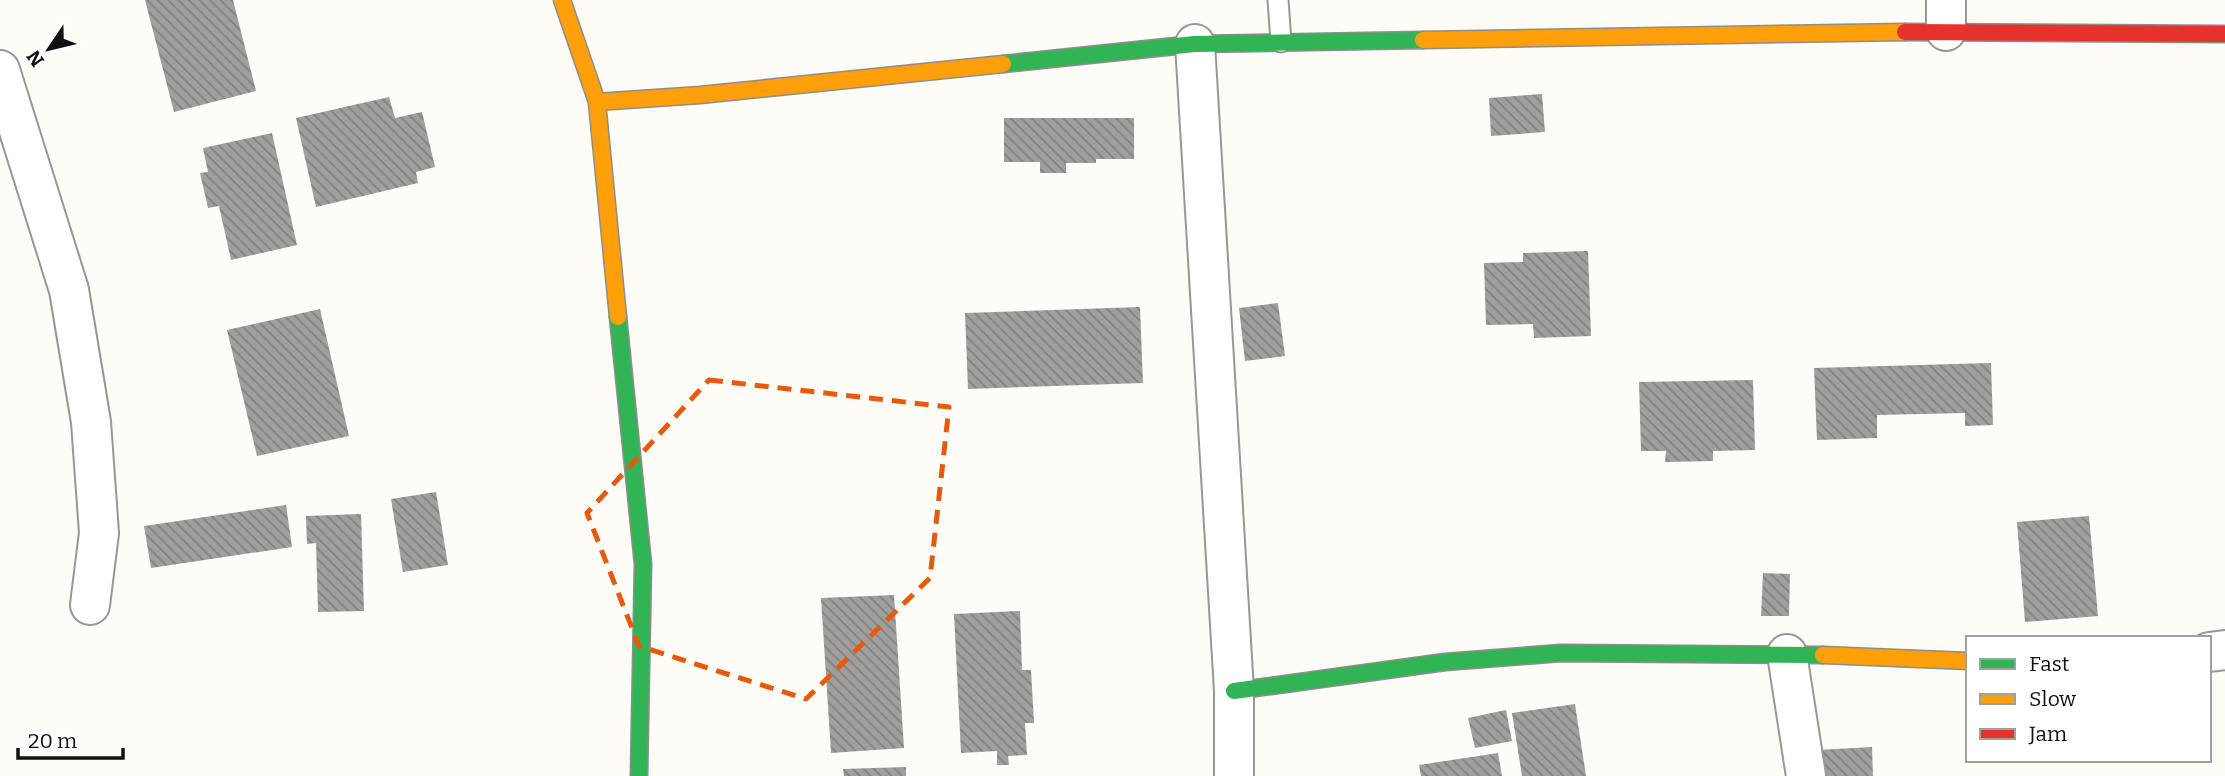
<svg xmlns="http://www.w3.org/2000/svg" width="2225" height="776" font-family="Bitter,serif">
<defs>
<pattern id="building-back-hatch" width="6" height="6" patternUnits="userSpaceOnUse" patternTransform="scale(1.75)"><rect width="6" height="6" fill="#a19f9c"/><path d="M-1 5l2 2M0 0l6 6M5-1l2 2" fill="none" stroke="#82807e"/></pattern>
</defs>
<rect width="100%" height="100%" fill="#fdfcf7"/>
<path fill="url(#building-back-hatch)" d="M 145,0 L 233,0 L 256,91 L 174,112 Z
M 1542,94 L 1545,132 L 1491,136 L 1489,98 Z
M 389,97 L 395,118 L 422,112 L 435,167 L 416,172 L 418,183 L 316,207 L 296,118 Z
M 1004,118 L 1134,118 L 1134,159 L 1096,159 L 1096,163 L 1066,163 L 1066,173 L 1040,173 L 1040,162 L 1004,162 Z
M 272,133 L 297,245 L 231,260 L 219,206 L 208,208 L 200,173 L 208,172 L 203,148 Z
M 1588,251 L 1591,336 L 1534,338 L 1533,324 L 1486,325 L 1484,263 L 1523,262 L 1523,253 Z
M 1278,303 L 1285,356 L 1245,361 L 1239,308 Z
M 1140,307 L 1143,383 L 968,389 L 965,313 Z
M 320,309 L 349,436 L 257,456 L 227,330 Z
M 1991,363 L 1993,425 L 1965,426 L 1965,413 L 1877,415 L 1877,438 L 1817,440 L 1814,368 Z
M 1753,380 L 1755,450 L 1713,451 L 1713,461 L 1665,462 L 1666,451 L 1641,451 L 1639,382 Z
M 436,492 L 448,565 L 403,572 L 391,499 Z
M 286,505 L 292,547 L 151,568 L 144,526 Z
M 361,514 L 364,611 L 318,612 L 316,543 L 307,544 L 306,516 Z
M 2089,516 L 2098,616 L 2025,622 L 2017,522 Z
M 1763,573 L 1790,574 L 1789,616 L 1761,616 Z
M 894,595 L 904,748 L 831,753 L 821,598 Z
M 1020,611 L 1022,670 L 1031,670 L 1034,723 L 1025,723 L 1027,755 L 1008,756 L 1009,765 L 997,765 L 997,751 L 961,753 L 954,614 Z
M 1575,704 L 1586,776 L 1522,776 L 1512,713 Z
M 1506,710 L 1512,741 L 1475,748 L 1468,718 Z
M 1872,747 L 1873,776 L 1818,776 L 1817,750 Z
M 1498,753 L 1502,776 L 1421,776 L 1419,765 Z
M 906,767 L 906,776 L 844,776 L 843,769 Z"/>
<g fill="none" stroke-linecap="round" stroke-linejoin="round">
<g stroke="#979795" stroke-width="23">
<path id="lane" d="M 1278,0 L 1281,42"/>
</g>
<g stroke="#979795" stroke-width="42">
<path id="street" d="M 1946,31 L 1946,0
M 1195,44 L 1234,691 L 1234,776
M 0,70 L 69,290 L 91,422 L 99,533 L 90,605
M 2209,652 L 2225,650
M 1787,654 L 1806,776"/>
</g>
<g stroke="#8e8d8b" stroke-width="19">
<path id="fast" d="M 1003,64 L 1195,44 L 1423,40
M 618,317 L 643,564 L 639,776
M 1234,691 L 1445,662 L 1561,653 L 1823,655"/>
</g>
<g stroke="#8e8d8b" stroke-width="19">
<path id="slow" d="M 562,0 L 597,102 L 618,317
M 1423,40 L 1905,32
M 597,102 L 700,95 L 1003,64
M 1823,655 L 1968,661"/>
</g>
<g stroke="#8e8d8b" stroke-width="19">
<path id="jam" d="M 1905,32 L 2225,34"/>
</g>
<use href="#lane" stroke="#fffffe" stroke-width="19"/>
<use href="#street" stroke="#fffffe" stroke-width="38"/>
<use href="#fast" stroke="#30b455" stroke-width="16"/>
<use href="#slow" stroke="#ff9f0a" stroke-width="16"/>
<use href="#jam" stroke="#e5322d" stroke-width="16"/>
</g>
<path fill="none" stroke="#e8590c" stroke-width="5" stroke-dasharray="14 9" stroke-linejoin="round" d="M 709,380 L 949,407 L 930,578 L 806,699 L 639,646 L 587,513 Z"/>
<rect x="1966" y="636" width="245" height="126" fill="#ffffff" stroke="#a0a0a0" stroke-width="2"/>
<rect x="1980" y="659" width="35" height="10" fill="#30b455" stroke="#a0a0a0" stroke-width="2"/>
<text x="2029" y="671" font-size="21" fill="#111111">Fast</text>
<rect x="1980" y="694" width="35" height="10" fill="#ff9f0a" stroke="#a0a0a0" stroke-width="2"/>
<text x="2029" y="706" font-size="21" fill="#111111">Slow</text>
<rect x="1980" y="729" width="35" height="10" fill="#e5322d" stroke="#a0a0a0" stroke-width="2"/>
<text x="2029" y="741" font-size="21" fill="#111111">Jam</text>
<g transform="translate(49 49) rotate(235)" stroke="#ffffff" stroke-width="5" paint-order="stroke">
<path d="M0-5L12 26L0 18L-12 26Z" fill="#111111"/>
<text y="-10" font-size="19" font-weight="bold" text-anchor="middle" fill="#111111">N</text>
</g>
<path d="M18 748v10h105v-10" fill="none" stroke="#111111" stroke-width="3.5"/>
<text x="28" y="748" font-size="21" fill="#111111" stroke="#ffffff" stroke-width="5" paint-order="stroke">20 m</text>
</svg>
